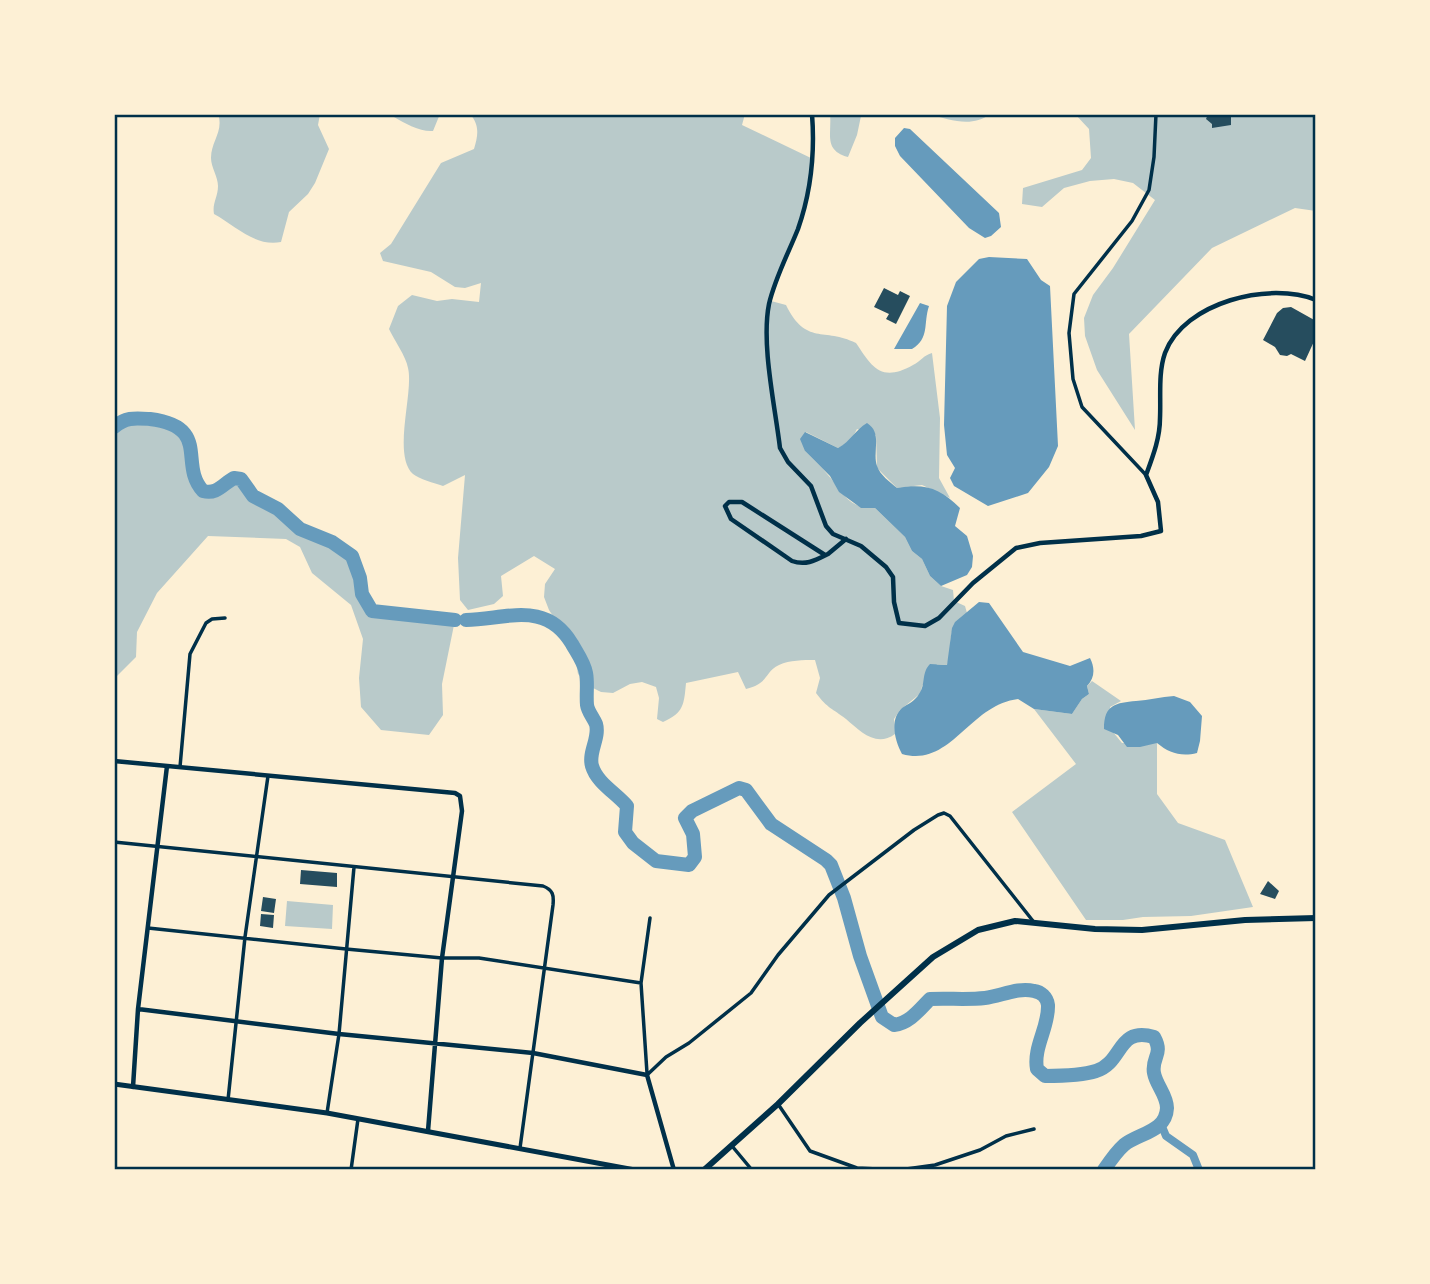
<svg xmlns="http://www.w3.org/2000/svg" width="1430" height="1284" font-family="Poppins,sans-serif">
<rect width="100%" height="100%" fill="#fdf0d5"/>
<path fill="#b9caca" d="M 218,114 L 320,114 L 318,125 L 329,149 L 315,183 L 308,194 L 289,212 L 281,242 C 255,247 236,226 214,214 C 212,203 218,197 218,186 C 218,177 211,167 211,158 C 211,141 224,131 218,114 Z
M 394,114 L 440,114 L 433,131 C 420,132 406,124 394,117 Z
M 470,114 L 745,114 L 742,125 L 813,159 L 805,207 L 771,301 L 786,305 C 806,346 824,327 856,343 C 872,367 881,383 913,365 C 921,361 924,355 932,353 L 940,418 L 939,478 L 950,498 L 922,485 L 897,488 L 877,468 L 876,435 L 857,429 L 850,442 L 838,448 L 806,432 L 805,451 C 812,459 821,466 828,475 C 843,492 848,509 875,508 L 905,537 L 912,551 L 922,559 L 930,576 L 941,586 L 953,590 L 954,601 L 965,606 L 967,613 C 942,634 956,638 947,665 L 937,664 L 922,686 L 921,693 L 900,710 L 894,719 L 895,734 C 876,748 860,731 846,719 C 832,708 828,709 816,693 L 820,678 L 815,660 C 803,660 790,660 779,665 C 764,672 769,684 746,689 L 738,672 L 686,683 C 684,704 684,713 663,722 L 657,719 L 659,698 L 656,687 L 642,682 L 630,684 L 613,693 L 601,692 L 589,686 L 578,674 L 573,646 L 549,610 L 544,597 L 545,584 L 555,569 L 534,556 L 501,576 L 503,596 L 494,604 L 468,610 L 460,600 L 458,558 L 465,475 L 443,486 C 434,483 419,479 413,474 C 392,455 414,392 408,368 C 406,356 394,340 389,329 L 398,306 L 412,295 L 437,301 L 452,299 L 479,302 L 481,283 L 465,288 L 455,287 L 431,272 L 383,261 L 380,253 L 391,244 L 441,163 L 474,149 C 478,136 480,125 470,114 Z
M 830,114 L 864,114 L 861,116 L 857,135 L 848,157 C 823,150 832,134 830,114 Z
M 929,114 L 990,114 C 972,128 950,120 929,114 Z
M 1075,114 L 1316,114 L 1316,211 L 1295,208 L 1212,248 L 1129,334 L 1135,430 L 1097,370 L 1085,336 L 1084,318 L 1093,295 L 1113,268 L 1155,200 L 1133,183 L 1114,179 L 1090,181 L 1064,188 L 1042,207 L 1022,204 L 1023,188 L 1082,170 L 1091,158 L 1089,129 Z
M 124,418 L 163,421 L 187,436 C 192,453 190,478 203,491 C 217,495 223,484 234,478 L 241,479 L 253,496 L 278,509 L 302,529 L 332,542 L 352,556 L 360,580 L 362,594 L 372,611 L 455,620 L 442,684 L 443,715 L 429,735 L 381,730 L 361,707 L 359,678 L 363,639 L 351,605 L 312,573 L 300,547 L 286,539 L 208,536 L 157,593 L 137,632 L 136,657 L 114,679 L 114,427 Z
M 1092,681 L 1121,701 L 1110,707 L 1113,732 L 1122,743 L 1157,743 L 1157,794 L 1178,823 L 1225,840 L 1253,907 L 1191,916 L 1143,917 L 1123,920 L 1086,920 L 1012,812 L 1076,764 L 1034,709 L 1072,714 L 1082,699 L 1089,694 L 1087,686 Z
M 287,901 L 333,905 L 332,929 L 285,926 Z"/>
<path fill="#669bbc" d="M 904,128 L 910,129 L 999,213 L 1001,227 L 991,236 L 985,238 L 969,228 L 900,156 L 895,146 L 895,138 Z
M 989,257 L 1027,259 L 1041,280 L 1050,286 L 1058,446 L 1049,467 L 1028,493 L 988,506 L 954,486 L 950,478 L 955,468 L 947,455 L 944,425 L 947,306 L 956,282 L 979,259 Z
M 920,303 L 929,306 C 923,324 930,338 912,349 L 894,349 Z
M 867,423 C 883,433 872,451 877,466 C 880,475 890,482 897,488 C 925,483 940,488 960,508 L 955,526 L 967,536 L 973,556 L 972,567 L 967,575 L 941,586 L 930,576 L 922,559 L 912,551 L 905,537 L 875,508 L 861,508 L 839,492 L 830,476 L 805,451 L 800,439 L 805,432 L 838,448 C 851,441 855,430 867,423 Z
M 979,602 L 989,603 L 1023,652 L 1070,666 L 1090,658 C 1095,668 1095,678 1087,686 L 1089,694 L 1082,699 L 1072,714 L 1034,709 L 1018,699 C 969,705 951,768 902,754 C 895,741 889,720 902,708 C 908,704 915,701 919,694 C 926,685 921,673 930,664 L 947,665 L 952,628 L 955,622 Z
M 1174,696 L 1190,702 L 1202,716 L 1200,741 L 1197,753 C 1181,757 1169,753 1157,743 L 1140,747 L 1127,747 L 1118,735 L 1104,729 C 1104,704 1116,703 1136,701 C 1149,700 1161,697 1174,696 Z"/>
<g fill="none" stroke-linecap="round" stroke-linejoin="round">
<path stroke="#669bbc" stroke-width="8" d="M 1161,1124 L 1166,1136 L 1193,1155 L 1199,1170"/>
<path stroke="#669bbc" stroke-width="14" d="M 114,427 C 126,417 134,418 150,419 C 212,427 178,464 203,491 C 217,495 223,484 234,478 L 241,479 L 253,496 L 278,509 L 300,529 L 332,542 L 352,556 L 360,578 L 362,594 L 372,611 L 455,620
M 466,620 C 507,619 546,600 572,644 C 577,653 584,662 586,673 C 588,683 586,694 587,705 C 588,712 593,717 596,724 C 600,738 588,752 592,766 C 597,783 616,793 627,806 L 625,832 L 633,843 L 656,861 L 689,865 L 695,857 L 693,834 L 685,818 L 692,811 L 739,788 L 746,790 L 771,824 L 826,860 L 831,865 L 844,898 L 860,956 L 882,1017 L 894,1025 C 910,1023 920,1009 930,999 C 948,998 967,1000 985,998 C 1001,996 1018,987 1034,991 C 1041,992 1047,997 1048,1005 C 1049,1027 1033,1047 1037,1069 L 1045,1076 C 1060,1076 1081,1076 1096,1071 C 1123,1063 1117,1026 1154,1037 C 1164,1055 1151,1057 1154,1073 C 1156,1085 1167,1095 1167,1108 C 1166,1132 1139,1133 1124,1145 C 1116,1152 1110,1161 1104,1170"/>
</g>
<path fill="#264d5e" d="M 1208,114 L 1216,114 L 1218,117 L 1231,116 L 1231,125 L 1212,128 L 1212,124 L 1206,119 Z
M 884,288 L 898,295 L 900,291 L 910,296 L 896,324 L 886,319 L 889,314 L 874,307 Z
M 1291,307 L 1316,321 L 1316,337 L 1305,361 L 1291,354 L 1287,356 L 1280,355 L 1275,347 L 1263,340 L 1277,313 L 1283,308 Z
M 301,870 L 337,873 L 337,887 L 300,884 Z
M 1268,881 L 1279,891 L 1275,899 L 1260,894 Z
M 263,897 L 276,899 L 274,913 L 261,911 Z
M 261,914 L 274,915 L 273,928 L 260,926 Z"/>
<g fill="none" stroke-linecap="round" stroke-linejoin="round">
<path stroke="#003049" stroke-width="3.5" d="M 1146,475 L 1082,407 L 1073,379 L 1069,333 L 1074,294 L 1132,221 L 1149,190 L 1154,157 L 1156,114
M 180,767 L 190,654 L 206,623 L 212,619 L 225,618
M 114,842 L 543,886 C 553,890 554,895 553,905 L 520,1148
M 148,928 L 346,949 L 442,958 L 479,958 L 641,983
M 647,1073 L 641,983 L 650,918
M 647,1075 L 666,1057 L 689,1043 L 751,993 L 778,955 L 829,895 L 914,830 L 938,815 L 944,813 L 950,816 L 1033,921
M 228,1100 L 245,937 L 268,776
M 778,1104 L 810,1151 L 857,1168 L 899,1170 L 935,1165 L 980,1150 L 1006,1136 L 1034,1129
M 327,1113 L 339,1034 L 354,867
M 732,1146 L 752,1170
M 351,1170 L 358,1119"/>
<path stroke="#003049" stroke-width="4.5" d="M 812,114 C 815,153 811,192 798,229 C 788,254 775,278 769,304 C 761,344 775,406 780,448 L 788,462 L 811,486 L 826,526 L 833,534 L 861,546 L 886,567 L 893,577 L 894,602 L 899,623 L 925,626 L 939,618 L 973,583 L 1016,548 L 1040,543 L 1141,536 L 1161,531 L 1158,502 L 1146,475 C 1153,456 1160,438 1160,418 C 1161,397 1158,373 1165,353 C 1184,302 1270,281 1316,300
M 825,555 L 742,502 L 729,502 L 725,506 L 731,519 L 792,561 C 806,566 816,560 828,554 L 846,539
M 114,761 L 455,793 L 460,796 L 462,811 L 442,958 L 428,1131
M 138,1009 L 339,1034 L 533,1053 L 647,1075 L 674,1170
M 133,1087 L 138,1009 L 167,766"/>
<path stroke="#003049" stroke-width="5" d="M 114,1084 L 327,1113 L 635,1170"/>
<path stroke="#003049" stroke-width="6" d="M 704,1170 L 778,1104 L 860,1023 L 933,957 L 978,930 L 1015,921 L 1095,929 L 1142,930 L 1245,920 L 1316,918"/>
</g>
<rect width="1430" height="1284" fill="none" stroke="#fdf0d5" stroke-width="231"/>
<rect x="116" y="116" width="1198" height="1052" fill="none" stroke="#003049" stroke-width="2.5"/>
</svg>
